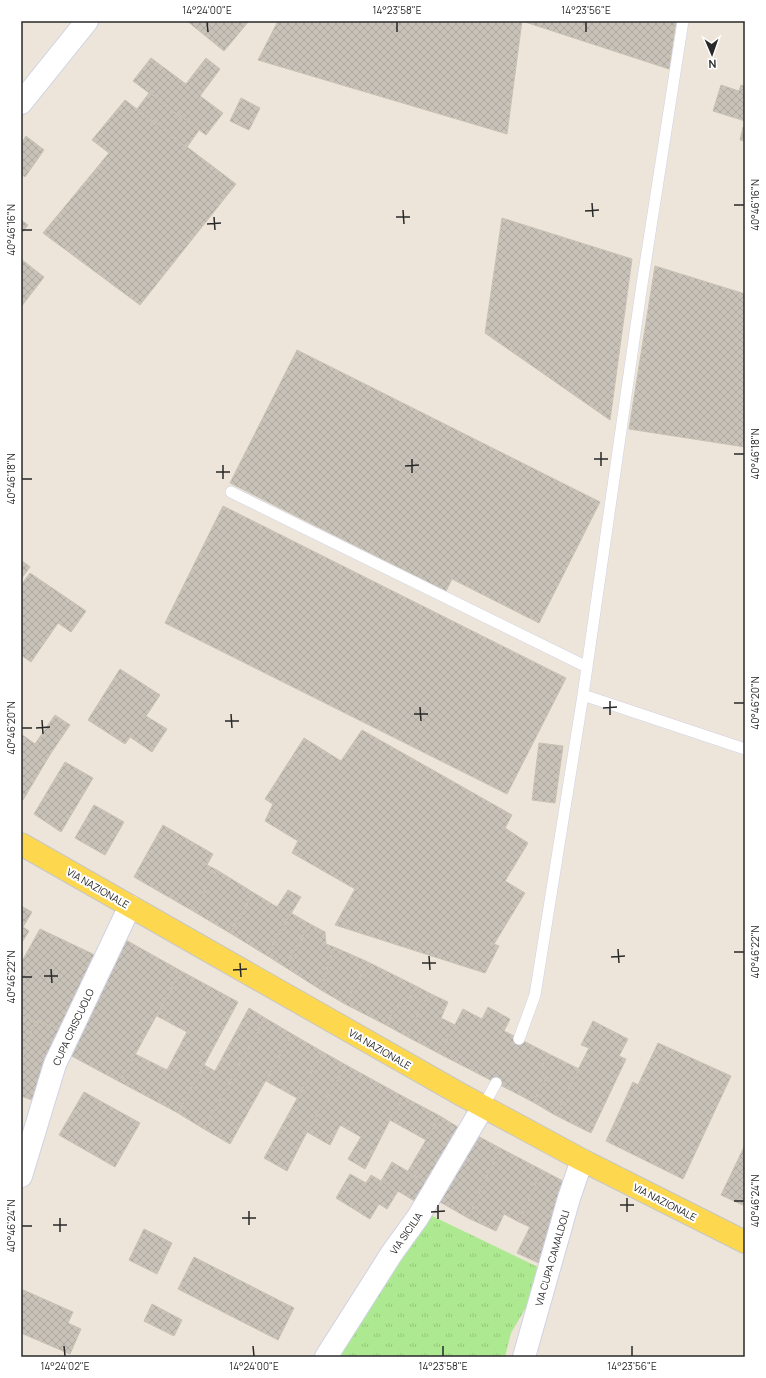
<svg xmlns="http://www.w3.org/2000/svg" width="766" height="1378" font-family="Manrope,sans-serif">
<defs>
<pattern id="grass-tufts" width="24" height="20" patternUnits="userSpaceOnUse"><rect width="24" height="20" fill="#ade990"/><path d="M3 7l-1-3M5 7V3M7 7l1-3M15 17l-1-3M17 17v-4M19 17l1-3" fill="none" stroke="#95c87c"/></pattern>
<pattern id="building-cross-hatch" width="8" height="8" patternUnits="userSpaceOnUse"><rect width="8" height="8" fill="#c8c2b9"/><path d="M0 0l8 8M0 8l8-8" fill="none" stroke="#aca79f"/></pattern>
</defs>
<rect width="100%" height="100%" fill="#ede5d9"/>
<path fill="url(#grass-tufts)" d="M 428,1214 L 540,1268 L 531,1299 L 511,1333 L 505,1357 L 332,1357 Z"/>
<path fill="url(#building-cross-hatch)" stroke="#c8c1b3" d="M 187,21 L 249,21 L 224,51 Z
M 278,21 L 522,21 L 507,134 L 258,60 Z
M 522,21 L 676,21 L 669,69 Z
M 151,58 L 186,84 L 206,58 L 220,69 L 200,96 L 223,113 L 206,135 L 133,81 Z
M 721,85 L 739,91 L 741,85 L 745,86 L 745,121 L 713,111 Z
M 149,93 L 199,130 L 187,147 L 137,109 Z
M 241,98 L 260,108 L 249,130 L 230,121 Z
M 125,100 L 236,184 L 140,305 L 43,233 L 109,153 L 92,140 Z
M 743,127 L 745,128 L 745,141 L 740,140 Z
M 26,136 L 44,150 L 25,177 L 21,174 L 21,144 Z
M 502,218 L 632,259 L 610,420 L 485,333 Z
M 21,220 L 28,225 L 21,234 Z
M 21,259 L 44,277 L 21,307 Z
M 655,266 L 745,294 L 745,447 L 629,429 Z
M 297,350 L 600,502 L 539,623 L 452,579 L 446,591 L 230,483 Z
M 223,506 L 566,678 L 507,794 L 165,623 Z
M 21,560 L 30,567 L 21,579 Z
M 30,573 L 86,611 L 71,632 L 58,623 L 31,662 L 21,655 L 21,585 Z
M 120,669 L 160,695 L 146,716 L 167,729 L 152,752 L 130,737 L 125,744 L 88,720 Z
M 55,715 L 70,725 L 51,753 L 23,800 L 21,799 L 21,734 L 35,744 Z
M 362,730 L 512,815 L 505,828 L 528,843 L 505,881 L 525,893 L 494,944 L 499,946 L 485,973 L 335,925 L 355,889 L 292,853 L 298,841 L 265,821 L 273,804 L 265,799 L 304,738 L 341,761 Z
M 539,743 L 563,746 L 555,803 L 532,800 Z
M 65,762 L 93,778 L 61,832 L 34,814 Z
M 94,805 L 124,822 L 105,855 L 75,838 Z
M 163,825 L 213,854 L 207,865 L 217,870 L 193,911 L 134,877 Z
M 217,870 L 254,893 L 230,933 L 193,911 Z
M 288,890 L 301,897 L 266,955 L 230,933 L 254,893 L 277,907 Z
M 21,906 L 32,912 L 23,927 L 29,931 L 21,944 Z
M 291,913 L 310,924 L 285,967 L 266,955 Z
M 310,924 L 325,932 L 326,944 L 334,947 L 321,990 L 285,967 Z
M 40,929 L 97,956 L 63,1030 L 21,1016 L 21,963 Z
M 124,939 L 181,971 L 120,1082 L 66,1053 Z
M 334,947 L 368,962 L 345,1004 L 321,990 Z
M 368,962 L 416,986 L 405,1009 L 397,1005 L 386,1025 L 345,1004 Z
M 181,971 L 238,1002 L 178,1113 L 120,1082 L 135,1054 L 167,1070 L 187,1032 L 157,1016 Z
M 416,986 L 429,993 L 406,1036 L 386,1025 L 397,1005 L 405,1009 Z
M 429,993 L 448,1002 L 441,1018 L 455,1025 L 440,1054 L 406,1036 Z
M 488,1007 L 510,1019 L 504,1031 L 549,1054 L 539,1072 L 547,1076 L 533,1102 L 440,1054 L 463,1009 L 482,1019 Z
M 249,1008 L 265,1018 L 204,1129 L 178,1113 L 204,1065 L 215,1071 Z
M 21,1016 L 35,1021 L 21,1062 Z
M 265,1018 L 292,1034 L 230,1144 L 204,1129 Z
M 35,1021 L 63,1030 L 35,1101 L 21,1096 L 21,1062 Z
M 593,1021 L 628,1039 L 619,1056 L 626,1059 L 591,1133 L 555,1115 L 589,1048 L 581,1045 Z
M 292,1034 L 323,1052 L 297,1098 L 266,1081 Z
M 658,1043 L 731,1076 L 683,1179 L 606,1141 L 633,1082 L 638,1085 Z
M 323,1052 L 346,1065 L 307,1132 L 287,1171 L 264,1158 Z
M 549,1054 L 579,1069 L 555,1115 L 533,1102 L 547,1076 L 539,1072 Z
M 346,1065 L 404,1097 L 390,1120 L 365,1169 L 348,1159 L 361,1137 L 340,1125 L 330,1145 L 307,1132 Z
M 84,1092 L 140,1123 L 115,1167 L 59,1135 Z
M 404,1097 L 440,1116 L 426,1140 L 390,1120 Z
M 440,1116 L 461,1129 L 429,1184 L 408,1171 Z
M 474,1134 L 500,1148 L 468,1218 L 435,1199 Z
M 745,1145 L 745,1206 L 721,1195 Z
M 500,1148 L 542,1170 L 519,1222 L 504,1214 L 496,1231 L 468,1218 Z
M 392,1162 L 429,1184 L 418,1203 L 381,1181 Z
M 542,1170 L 565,1182 L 541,1264 L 517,1253 L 530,1227 L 519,1222 Z
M 350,1174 L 366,1183 L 371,1175 L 398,1191 L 387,1209 L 379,1204 L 370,1219 L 336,1198 Z
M 144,1229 L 172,1243 L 157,1274 L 129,1260 Z
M 194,1257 L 294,1308 L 278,1340 L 178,1289 Z
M 21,1289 L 73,1312 L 68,1323 L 81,1329 L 70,1354 L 21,1333 Z
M 152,1304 L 182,1320 L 174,1336 L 144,1321 Z"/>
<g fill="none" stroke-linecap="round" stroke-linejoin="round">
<g stroke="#cfd2e4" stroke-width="12">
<path id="lane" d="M 231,492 L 587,667
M 583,695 L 745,749
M 519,1039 L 535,995 L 583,695 L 641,291 L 683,21
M 483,1107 L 496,1083"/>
</g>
<g stroke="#cfd2e4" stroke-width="24">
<path id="street" d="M 21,103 L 87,21
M 21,1176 L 55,1064 L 130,906
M 326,1357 L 392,1253 L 418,1217 L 483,1107
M 524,1357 L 569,1198 L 582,1160"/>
</g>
<g stroke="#c7c7c7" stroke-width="24">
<path id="primary" d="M 21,844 L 460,1094 L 582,1160 L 745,1242"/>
</g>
<use href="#lane" stroke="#fff" stroke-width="11"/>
<use href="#street" stroke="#fff" stroke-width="22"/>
<use href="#primary" stroke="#fdd84e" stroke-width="22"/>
</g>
<path fill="none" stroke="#292929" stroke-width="1.5" d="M 207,22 L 208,32M 397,22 L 397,32M 586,22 L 586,32M 592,203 L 593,217M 734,205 L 744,205M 403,210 L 404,224M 585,211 L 599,210M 214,217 L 215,230M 396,217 L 410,217M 207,224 L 221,223M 22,230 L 32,230M 601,452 L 601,466M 734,454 L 744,454M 412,459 L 412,473M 594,459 L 608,459M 223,465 L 223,479M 405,466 L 419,465M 216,472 L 230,472M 22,479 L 32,479M 610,701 L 610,715M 734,703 L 744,703M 420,707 L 421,721M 603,708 L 617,707M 231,714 L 232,728M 414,714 L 428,714M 42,720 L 43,734M 225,721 L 239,721M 22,728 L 32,728M 36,728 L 50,727M 618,949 L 619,963M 734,952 L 744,952M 429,956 L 430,970M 611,957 L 625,956M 240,963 L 241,977M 422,963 L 436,963M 51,969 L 52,983M 233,970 L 247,969M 44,976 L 58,976M 22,977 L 32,977M 627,1198 L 627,1212M 734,1201 L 744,1201M 438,1205 L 438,1219M 620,1205 L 634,1205M 249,1211 L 249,1225M 431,1212 L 445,1211M 60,1218 L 60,1232M 242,1218 L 256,1218M 53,1225 L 67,1225M 22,1226 L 32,1226M 64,1346 L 65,1356M 253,1346 L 254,1356M 443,1346 L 443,1356M 632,1346 L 632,1356"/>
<g text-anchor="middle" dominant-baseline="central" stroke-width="4" stroke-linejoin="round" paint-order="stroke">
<g font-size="10" fill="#292929" stroke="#fff">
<text transform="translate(98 888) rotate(30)">VIA NAZIONALE</text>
<text transform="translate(73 1027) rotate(-65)">CUPA CRISCUOLO</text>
<text transform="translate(380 1049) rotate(30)">VIA NAZIONALE</text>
<text transform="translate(665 1202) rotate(27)">VIA NAZIONALE</text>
<text transform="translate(406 1233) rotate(-55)">VIA SICILIA</text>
<text transform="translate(552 1258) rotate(-74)">VIA CUPA CAMALDOLI</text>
</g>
</g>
<rect width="766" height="1378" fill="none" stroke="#ffffff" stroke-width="44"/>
<g transform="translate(712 54) rotate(178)" stroke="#ffffff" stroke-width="3" paint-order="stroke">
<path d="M0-3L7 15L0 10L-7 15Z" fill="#292929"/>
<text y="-6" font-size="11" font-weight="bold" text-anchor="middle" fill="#292929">N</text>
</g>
<rect x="22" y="22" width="722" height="1334" fill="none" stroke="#292929" stroke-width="1.5"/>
<g font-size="10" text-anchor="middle" fill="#292929">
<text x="207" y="14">14°24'00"E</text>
<text x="397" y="14">14°23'58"E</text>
<text x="586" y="14">14°23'56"E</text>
<text transform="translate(755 205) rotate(-90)" y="4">40°46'16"N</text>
<text transform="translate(11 230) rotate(-90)" y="4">40°46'16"N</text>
<text transform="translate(755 454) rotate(-90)" y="4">40°46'18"N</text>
<text transform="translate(11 479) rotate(-90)" y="4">40°46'18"N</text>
<text transform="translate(755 703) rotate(-90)" y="4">40°46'20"N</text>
<text transform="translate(11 728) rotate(-90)" y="4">40°46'20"N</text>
<text transform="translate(755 952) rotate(-90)" y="4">40°46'22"N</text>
<text transform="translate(11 977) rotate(-90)" y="4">40°46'22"N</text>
<text transform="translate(755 1201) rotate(-90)" y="4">40°46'24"N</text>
<text transform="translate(11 1226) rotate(-90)" y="4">40°46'24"N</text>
<text x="65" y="1370">14°24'02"E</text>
<text x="254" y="1370">14°24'00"E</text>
<text x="443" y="1370">14°23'58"E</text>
<text x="632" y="1370">14°23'56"E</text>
</g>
</svg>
